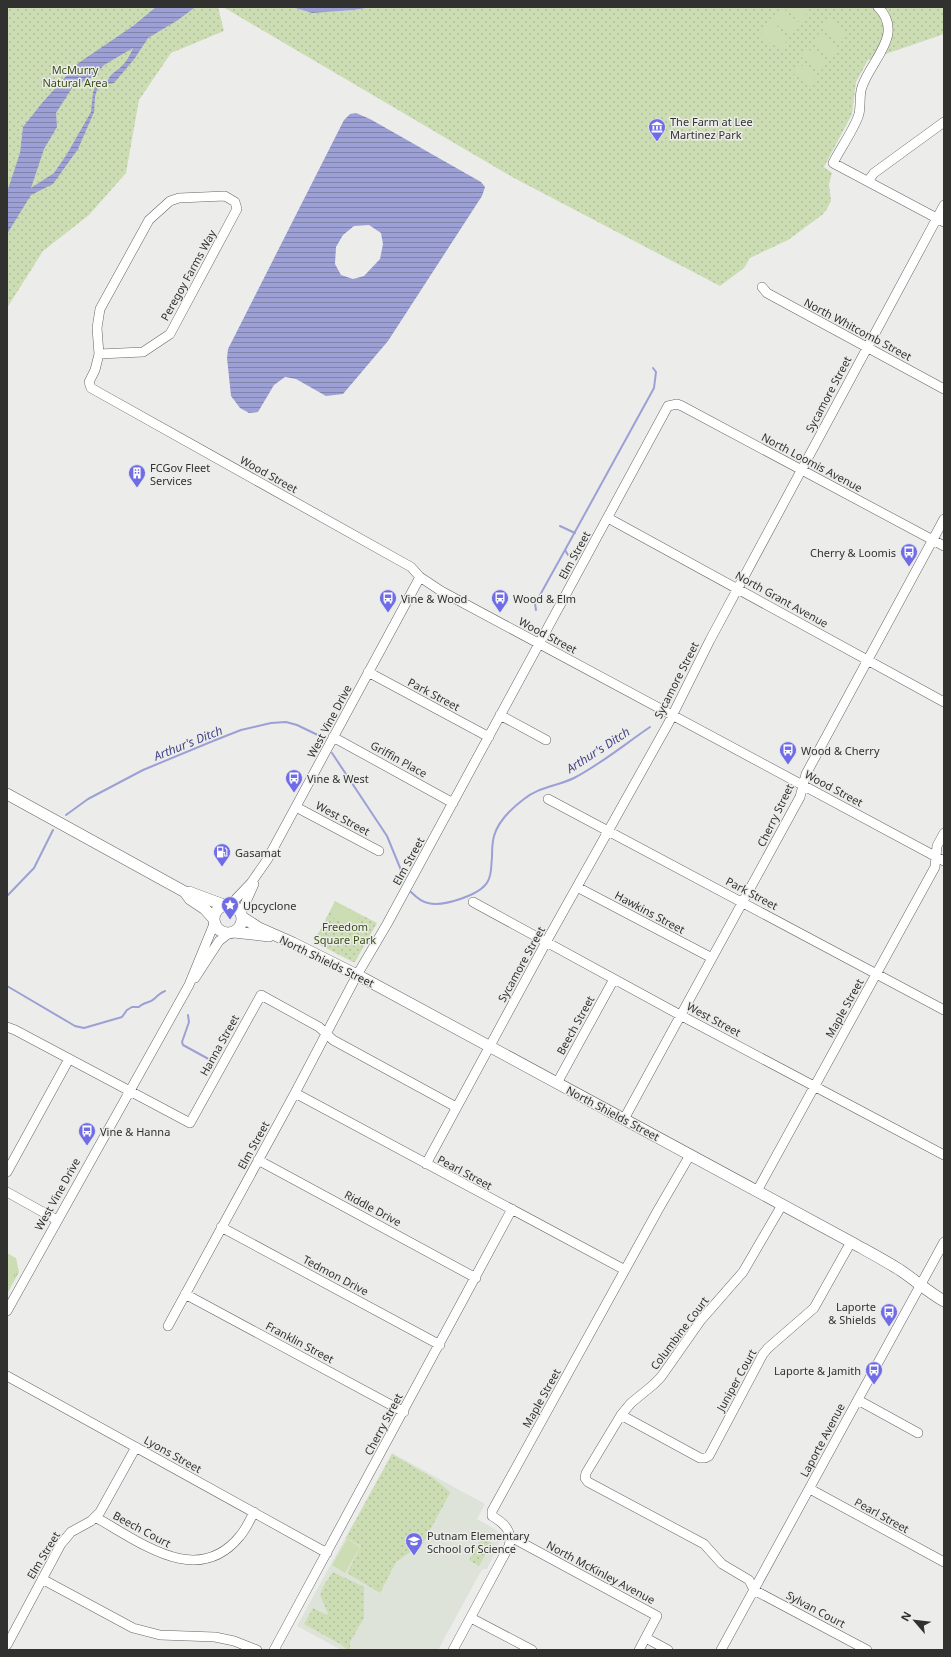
<svg xmlns="http://www.w3.org/2000/svg" width="951" height="1657" font-family="'Noto Sans',sans-serif">
<defs>
<pattern id="grass-tufts" width="24" height="20" patternUnits="userSpaceOnUse"><rect width="24" height="20" fill="#ccddb4"/><path d="M3 7l-1-3M5 7V3M7 7l1-3M15 17l-1-3M17 17v-4M19 17l1-3" fill="none" stroke="#b0be9b"/></pattern>
<pattern id="park-dots" width="8" height="8" patternUnits="userSpaceOnUse"><rect width="8" height="8" fill="#ccddb4"/><path d="M2 2h.1M6 6h.1" fill="none" stroke="#b0be9b" stroke-width="1.8" stroke-linecap="round"/></pattern>
<pattern id="water-rules" width="6" height="5" patternUnits="userSpaceOnUse"><rect width="6" height="5" fill="#9ca0d4"/><path d="M0 2.5h6" fill="none" stroke="#8083ac"/></pattern>
</defs>
<rect width="100%" height="100%" fill="#ecedea"/>
<path fill="#dee3d9" d="M 392,1453 L 485,1504 L 477,1519 L 496,1530 L 498,1532 L 500,1541 L 487,1569 L 483,1569 L 480,1573 L 438,1650 L 341,1650 L 297,1626 Z"/>
<path fill="url(#grass-tufts)" d="M 7,1253 L 16,1258 L 19,1272 L 7,1294 Z"/>
<path fill="url(#park-dots)" d="M 7,7 L 218,7 L 224,31 L 171,53 L 139,100 L 126,173 L 89,215 L 43,251 L 7,308 Z
M 223,7 L 292,7 L 312,13 L 354,10 L 372,7 L 944,7 L 944,34 L 868,60 L 856,82 L 852,114 L 824,167 L 832,173 L 829,184 L 831,201 L 827,209 L 822,215 L 788,240 L 750,258 L 744,268 L 720,286 L 514,178 Z
M 335,901 L 377,923 L 355,962 L 353,962 L 314,942 Z
M 392,1454 L 433,1478 L 449,1491 L 450,1493 L 423,1543 L 396,1562 L 380,1593 L 347,1573 L 361,1546 L 346,1538 Z
M 482,1537 L 492,1543 L 479,1566 L 469,1560 Z
M 333,1572 L 364,1587 L 364,1618 L 350,1642 L 350,1649 L 347,1650 L 342,1645 L 304,1624 L 313,1608 L 327,1615 L 328,1614 L 320,1595 L 324,1585 Z"/>
<path fill="#ccddb4" d="M 782,7 L 807,7 L 810,9 L 801,21 Z
M 780,9 L 800,23 L 791,35 L 771,21 Z
M 829,19 L 848,33 L 842,42 L 823,28 Z
M 769,23 L 789,38 L 781,50 L 760,36 Z
M 818,34 L 837,48 L 831,56 L 812,43 Z
M 808,49 L 827,62 L 821,71 L 802,58 Z
M 798,63 L 816,76 L 810,85 L 791,72 Z
M 337,903 L 360,915 L 353,929 L 330,916 Z
M 347,1539 L 360,1547 L 345,1573 L 332,1565 Z"/>
<path fill="url(#water-rules)" fill-rule="evenodd" d="M 156,7 L 199,7 L 194,8 L 178,20 L 148,38 L 135,58 L 114,83 L 98,86 L 95,97 L 94,112 L 78,149 L 53,184 L 31,195 L 7,234 L 7,192 L 20,153 L 23,127 L 42,103 L 77,64 L 133,26 ZM 133,48 C 130,55 127,61 122,66 C 117,71 111,73 108,80 L 96,85 L 93,92 L 91,112 L 67,154 L 54,173 L 31,188 L 44,149 L 57,127 L 56,113 L 74,85 L 93,77 L 104,65 Z
M 292,7 L 372,7 L 354,10 L 312,13 Z
M 356,113 L 370,119 L 481,182 L 485,187 L 482,196 L 388,341 L 343,394 L 326,396 L 296,379 L 285,377 L 274,385 L 258,412 L 249,413 L 240,408 L 231,396 L 227,358 L 228,349 L 344,120 L 350,114 ZM 369,225 L 381,233 L 383,244 L 380,259 L 364,276 L 353,279 L 341,275 L 335,264 L 336,247 L 343,235 L 354,226 Z"/>
<g fill="none" stroke-linecap="round" stroke-linejoin="round">
<path stroke="#9ca0d4" stroke-width="2" d="M 560,526 L 575,533
M 568,555 L 565,550 L 654,388 L 656,372 L 653,368
M 536,610 L 535,604 L 565,550
M 332,753 L 387,836 L 403,875
M 66,815 L 88,799 L 143,770 L 213,741 L 241,730 L 271,723 L 286,722 L 297,725 L 324,738
M 411,892 C 415,896 422,902 428,903 C 443,907 481,895 488,881 C 492,874 491,865 492,857 C 492,851 492,843 494,836 C 498,822 512,808 524,799 C 538,787 558,786 574,778 C 601,764 625,744 650,727
M 7,896 L 34,868 L 53,830
M 7,986 L 75,1026 L 84,1028 L 122,1017 L 127,1010 L 132,1007 L 139,1007 C 143,1002 150,1003 154,999 C 159,995 158,994 165,991
M 188,1015 L 189,1022 L 182,1042 L 183,1045 L 214,1062"/>
<g stroke="#656664" stroke-width="10">
<path id="minor" d="M 878,7 C 905,34 871,60 862,87 C 859,95 861,105 859,114 C 855,128 840,149 833,163 L 944,222
M 868,181 L 874,173 L 944,122
M 762,287 L 767,293 L 944,389
M 99,354 L 143,352 L 170,334 L 237,209 L 235,202 L 225,196 L 179,198 L 170,201 L 149,220 L 100,309 L 97,328 L 99,354 L 95,370 L 89,382 L 91,388 L 411,567 L 420,577 L 441,591 L 944,861
M 608,518 L 944,702
M 368,672 L 489,737
M 500,715 L 546,740
M 333,737 L 453,803
M 548,799 L 944,1010
M 296,807 L 379,851
M 577,887 L 712,958
M 473,902 L 680,1015 L 944,1155
M 230,905 L 251,883 L 267,860 L 420,577
M 241,913 L 254,884
M 195,978 L 219,941 L 228,934
M 7,1027 L 15,1030 L 190,1123 L 261,995 L 319,1027 L 333,1040 L 456,1107
M 557,1083 L 614,979
M 295,1093 L 625,1270
M 624,1119 L 800,797 L 806,774 L 944,519
M 258,1160 L 476,1278
M 426,1164 L 550,935 L 668,724 L 710,640 L 944,205
M 7,1172 L 69,1059
M 757,1191 L 935,867 L 937,846 L 944,833
M 7,1192 L 57,1220
M 782,1205 L 743,1272 L 701,1320 L 661,1377 L 653,1385 L 631,1403 L 621,1415 L 586,1473 L 585,1478 L 588,1482 L 704,1544 L 722,1564 L 749,1580 L 754,1590 L 867,1650
M 221,1227 L 440,1345
M 185,1294 L 404,1412
M 7,1311 L 189,985 L 214,924
M 168,1326 L 295,1093 L 357,975 L 387,924 L 668,406 L 677,404 L 682,406 L 944,546
M 7,1376 L 327,1553
M 858,1400 L 918,1433
M 621,1415 L 700,1458 L 705,1458 L 709,1456 L 763,1354 L 768,1348 L 814,1308 L 851,1242
M 810,1489 L 944,1562
M 95,1517 C 139,1541 197,1589 240,1536 C 246,1529 250,1520 254,1512
M 511,1537 L 657,1616 L 639,1650
M 42,1579 L 133,1628 L 160,1635 L 215,1637 L 234,1641 L 257,1650
M 471,1618 L 532,1650
M 646,1638 L 668,1650
M 7,1645 L 61,1544 L 71,1532 L 91,1521 L 100,1512 L 136,1447
M 274,1650 L 512,1209
M 453,1650 L 509,1546 C 513,1531 504,1523 492,1516 L 492,1511 L 658,1210 L 690,1155
M 721,1650 L 944,1242"/>
</g>
<g stroke="#656664" stroke-width="12">
<path id="major" d="M 7,794 L 185,892 L 190,899 L 205,909 L 213,918
M 189,892 L 224,905
M214 919a14 14 0 1 1 28 0a14 14 0 1 1-28 0Z
M 242,917 L 259,928 L 293,943 L 363,978 L 851,1242 C 867,1251 884,1260 900,1270 C 915,1280 928,1292 944,1301
M 234,932 L 269,936"/>
</g>
<use href="#minor" stroke="#fff" stroke-width="9"/>
<use href="#major" stroke="#fff" stroke-width="11"/>
</g>
<defs>
<g id="museum-pin" transform="scale(0.9)"><path d="M0 17L-7.5 6A9.5 9.5 0 1 1 7.5 6Z" fill="#706ce7" stroke="#ecedea"/><path d="M0-6L6-3V-2H-6V-3ZM-5-1h2V3h-2ZM-1-1h2V3h-2ZM3-1h2V3H3ZM-6 4H6V6H-6Z" fill="#fff"/></g>
<g id="building-pin" transform="scale(0.9)"><path d="M0 17L-7.5 6A9.5 9.5 0 1 1 7.5 6Z" fill="#706ce7" stroke="#ecedea"/><path d="M-4-6H4V6H1V3H-1V6H-4ZM-2.5-4.3h1.7v1.8h-1.7ZM.8-4.3h1.7v1.8H.8ZM-2.5-1h1.7V.8h-1.7ZM.8-1h1.7V.8H.8Z" fill="#fff"/></g>
<g id="bus-pin" transform="scale(0.9)"><path d="M0 17L-7.5 6A9.5 9.5 0 1 1 7.5 6Z" fill="#706ce7" stroke="#ecedea"/><path d="M-5-6H5V4H4V6H2V4H-2V6H-4V4H-5ZM-3.5-4V0h7V-4ZM-3.5 1.2v1.5H-2V1.2ZM2 1.2v1.5H3.5V1.2Z" fill="#fff"/></g>
<g id="fuel-pin" transform="scale(0.9)"><path d="M0 17L-7.5 6A9.5 9.5 0 1 1 7.5 6Z" fill="#706ce7" stroke="#ecedea"/><path d="M-5.5-6h7V0h2V4h1.3V-2.5L3-4.5l.8-.8L6-3V5H2.5V1h-1V6h-7ZM-4.2-4.7v3.2H.2V-4.7Z" fill="#fff"/></g>
<g id="sight-pin" transform="scale(0.9)"><path d="M0 17L-7.5 6A9.5 9.5 0 1 1 7.5 6Z" fill="#706ce7" stroke="#ecedea"/><path d="M0-6L1.8-2.2L6-1.7L2.9 1.2L3.7 5.4L0 3.3L-3.7 5.4L-2.9 1.2L-6-1.7L-1.8-2.2Z" fill="#fff"/></g>
<g id="school-pin" transform="scale(0.9)"><path d="M0 17L-7.5 6A9.5 9.5 0 1 1 7.5 6Z" fill="#706ce7" stroke="#ecedea"/><path d="M0-5L7-2L0 1L-7-2ZM-4 1L0 2.5L4 1V4Q0 6-4 4Z" fill="#fff"/></g>
</defs>
<g fill-rule="evenodd">
<use href="#museum-pin" x="657" y="127"/>
<use href="#building-pin" x="137" y="473"/>
<use href="#bus-pin" x="909" y="552"/>
<use href="#bus-pin" x="388" y="598"/>
<use href="#bus-pin" x="500" y="598"/>
<use href="#bus-pin" x="788" y="750"/>
<use href="#bus-pin" x="294" y="778"/>
<use href="#fuel-pin" x="222" y="852"/>
<use href="#sight-pin" x="230" y="905"/>
<use href="#bus-pin" x="87" y="1131"/>
<use href="#bus-pin" x="889" y="1312"/>
<use href="#bus-pin" x="874" y="1370"/>
<use href="#school-pin" x="414" y="1541"/>
</g>
<g text-anchor="middle" dominant-baseline="central" stroke-width="3" stroke-linejoin="round" paint-order="stroke">
<g font-size="11" fill="#3b4e15" stroke="#ecedea">
<text x="75" y="69">McMurry<tspan x="75" dy="13">Natural Area</tspan></text>
<text x="345" y="926">Freedom<tspan x="345" dy="13">Square Park</tspan></text>
</g>
<g font-size="11" fill="#313230" stroke="#ecedea" text-anchor="start">
<text x="670" y="121">The Farm at Lee<tspan x="670" dy="13">Martinez Park</tspan></text>
<text x="150" y="467">FCGov Fleet<tspan x="150" dy="13">Services</tspan></text>
<text x="896" y="552" text-anchor="end">Cherry &amp; Loomis</text>
<text x="401" y="598">Vine &amp; Wood</text>
<text x="513" y="598">Wood &amp; Elm</text>
<text x="801" y="750">Wood &amp; Cherry</text>
<text x="307" y="778">Vine &amp; West</text>
<text x="235" y="852">Gasamat</text>
<text x="243" y="905">Upcyclone</text>
<text x="100" y="1131">Vine &amp; Hanna</text>
<text x="876" y="1306" text-anchor="end">Laporte<tspan x="876" dy="13">&amp; Shields</tspan></text>
<text x="861" y="1370" text-anchor="end">Laporte &amp; Jamith</text>
<text x="427" y="1535">Putnam Elementary<tspan x="427" dy="13">School of Science</tspan></text>
</g>
<g font-size="11" fill="#313230" stroke="#ecedea">
<text transform="translate(188 275) rotate(-61)">Peregoy Farms Way</text>
<text transform="translate(858 329) rotate(28)">North Whitcomb Street</text>
<text transform="translate(828 394) rotate(-62)">Sycamore Street</text>
<text transform="translate(812 462) rotate(28)">North Loomis Avenue</text>
<text transform="translate(269 474) rotate(29)">Wood Street</text>
<text transform="translate(574 555) rotate(-61)">Elm Street</text>
<text transform="translate(782 599) rotate(29)">North Grant Avenue</text>
<text transform="translate(548 635) rotate(28)">Wood Street</text>
<text transform="translate(676 680) rotate(-63)">Sycamore Street</text>
<text transform="translate(434 694) rotate(28)">Park Street</text>
<text transform="translate(329 721) rotate(-62)">West Vine Drive</text>
<text transform="translate(399 759) rotate(29)">Griffin Place</text>
<text transform="translate(834 788) rotate(28)">Wood Street</text>
<text transform="translate(775 815) rotate(-64)">Cherry Street</text>
<text transform="translate(343 818) rotate(28)">West Street</text>
<text transform="translate(408 861) rotate(-61)">Elm Street</text>
<text transform="translate(752 893) rotate(28)">Park Street</text>
<text transform="translate(650 912) rotate(28)">Hawkins Street</text>
<text transform="translate(327 961) rotate(26)">North Shields Street</text>
<text transform="translate(521 964) rotate(-61)">Sycamore Street</text>
<text transform="translate(844 1008) rotate(-61)">Maple Street</text>
<text transform="translate(714 1019) rotate(28)">West Street</text>
<text transform="translate(575 1025) rotate(-61)">Beech Street</text>
<text transform="translate(219 1045) rotate(-61)">Hanna Street</text>
<text transform="translate(613 1113) rotate(28)">North Shields Street</text>
<text transform="translate(253 1145) rotate(-61)">Elm Street</text>
<text transform="translate(465 1172) rotate(28)">Pearl Street</text>
<text transform="translate(57 1194) rotate(-61)">West Vine Drive</text>
<text transform="translate(373 1208) rotate(28)">Riddle Drive</text>
<text transform="translate(336 1275) rotate(28)">Tedmon Drive</text>
<text transform="translate(679 1333) rotate(-53)">Columbine Court</text>
<text transform="translate(300 1342) rotate(28)">Franklin Street</text>
<text transform="translate(736 1380) rotate(-61)">Juniper Court</text>
<text transform="translate(541 1398) rotate(-61)">Maple Street</text>
<text transform="translate(383 1424) rotate(-62)">Cherry Street</text>
<text transform="translate(822 1440) rotate(-62)">Laporte Avenue</text>
<text transform="translate(173 1454) rotate(29)">Lyons Street</text>
<text transform="translate(882 1515) rotate(29)">Pearl Street</text>
<text transform="translate(142 1529) rotate(28)">Beech Court</text>
<text transform="translate(43 1555) rotate(-59)">Elm Street</text>
<text transform="translate(601 1572) rotate(28)">North McKinley Avenue</text>
<text transform="translate(816 1609) rotate(28)">Sylvan Court</text>
</g>
<g font-size="12" font-style="italic" fill="#464688" stroke="#ecedea">
<text transform="translate(188 743) rotate(-22)">Arthur's Ditch</text>
<text transform="translate(598 750) rotate(-33)">Arthur's Ditch</text>
</g>
</g>
<rect width="951" height="1657" fill="none" stroke="#313230" stroke-width="16"/>
<g transform="translate(915 1621) rotate(298)" stroke="#ecedea" stroke-width="3" paint-order="stroke">
<path d="M0-3L7 15L0 10L-7 15Z" fill="#313230"/>
<text y="-6" font-size="11" font-weight="bold" text-anchor="middle" fill="#313230">N</text>
</g>
</svg>
